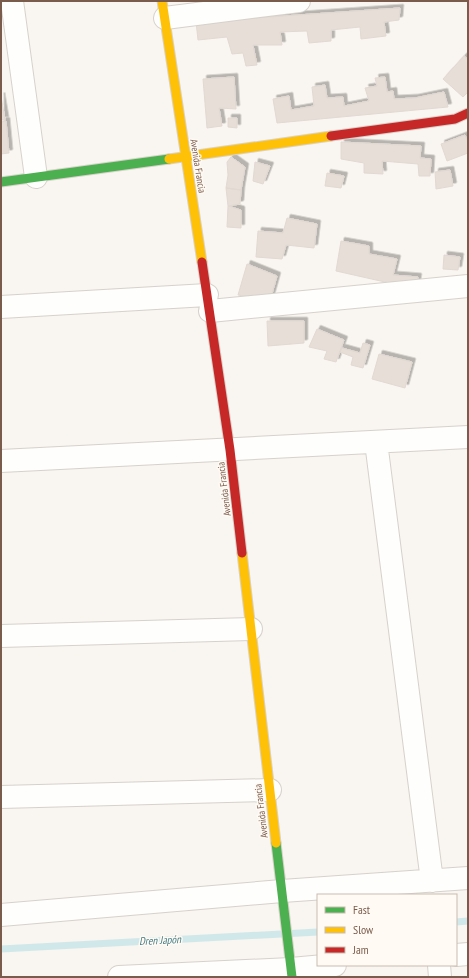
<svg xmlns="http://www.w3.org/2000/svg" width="469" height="978" font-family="'PT Sans Narrow',sans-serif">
<defs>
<filter id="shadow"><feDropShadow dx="3.5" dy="-3.5" stdDeviation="0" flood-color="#0004"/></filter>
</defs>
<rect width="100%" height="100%" fill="#f9f5f0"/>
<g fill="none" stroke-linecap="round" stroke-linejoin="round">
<path stroke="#d0e8ea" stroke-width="7" d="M 456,922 L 468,921
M 1,949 L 318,932"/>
</g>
<path fill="#e6ded7" stroke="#e2d8d2" filter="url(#shadow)" d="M 400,8 L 399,20 L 384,22 L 386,36 L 361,39 L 360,27 L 331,30 L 331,41 L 309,43 L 307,31 L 280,32 L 282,45 L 253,45 L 257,65 L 246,66 L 243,53 L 232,54 L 227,37 L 198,40 L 196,22 Z
M 464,56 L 468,59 L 468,92 L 463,97 L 443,79 Z
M 234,77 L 236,109 L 219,108 L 222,126 L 207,128 L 203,79 Z
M 385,77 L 387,92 L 393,91 L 394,99 L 415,98 L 444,92 L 448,107 L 277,123 L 273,99 L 289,96 L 291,110 L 314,106 L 312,87 L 325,85 L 327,98 L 343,97 L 344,106 L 369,101 L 365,88 L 377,86 L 375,78 Z
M 1,96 L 5,120 L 1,120 Z
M 228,118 L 237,118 L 237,128 L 228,127 Z
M 6,121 L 9,153 L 1,154 L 1,122 Z
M 465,135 L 468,142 L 468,153 L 447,161 L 441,144 Z
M 341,142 L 421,146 L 420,158 L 431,159 L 430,176 L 419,176 L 418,164 L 382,161 L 383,174 L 364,173 L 364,163 L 341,159 Z
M 231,157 L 245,167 L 241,190 L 226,188 L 228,175 L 227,162 Z
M 255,162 L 270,166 L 263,184 L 253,181 Z
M 450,170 L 453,186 L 436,189 L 435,172 Z
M 327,173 L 344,176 L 341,188 L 325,186 Z
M 226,188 L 241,190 L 240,204 L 228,206 Z
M 228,206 L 241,210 L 241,228 L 227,227 Z
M 287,218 L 317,224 L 314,248 L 286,245 L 282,259 L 256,257 L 258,231 L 283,233 Z
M 341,241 L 369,246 L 369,254 L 397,259 L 393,275 L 418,277 L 416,289 L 336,271 Z
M 444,255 L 460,257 L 458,270 L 443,269 Z
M 247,264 L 277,276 L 270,301 L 238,295 Z
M 267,321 L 304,321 L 304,343 L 268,346 Z
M 317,329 L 344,340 L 336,362 L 324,359 L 327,351 L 309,347 Z
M 363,343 L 370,345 L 363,368 L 351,365 L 353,357 L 340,352 L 342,348 L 360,353 Z
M 379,354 L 412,362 L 405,388 L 372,379 Z"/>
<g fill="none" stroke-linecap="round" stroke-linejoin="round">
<g stroke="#d7d1cb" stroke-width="24">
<path id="street" d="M 12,1 L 36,177
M 165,18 L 299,1
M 1,307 L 207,295
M 210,311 L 468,286
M 376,442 L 432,881
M 1,461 L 468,437
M 1,636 L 251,629
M 1,797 L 270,790
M 1,915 L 282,891 L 468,878
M 456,955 L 468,954
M 439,965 L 440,977
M 119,977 L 291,969 L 335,965"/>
</g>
<g stroke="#d9d2cb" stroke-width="11">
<path id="fast" d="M 1,182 L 169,159
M 276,843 L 292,977"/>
</g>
<g stroke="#d9d2cb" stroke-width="11">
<path id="slow" d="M 162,1 L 202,262
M 169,159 L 331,136
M 242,553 L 276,843"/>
</g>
<g stroke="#d9d2cb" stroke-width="11">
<path id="jam" d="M 331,136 L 455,119 L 468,113
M 202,262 L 230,450 L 242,553"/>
</g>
<use href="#street" stroke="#fefefd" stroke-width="22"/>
<use href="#fast" stroke="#4caf50" stroke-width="9"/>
<use href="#slow" stroke="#ffc107" stroke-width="9"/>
<use href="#jam" stroke="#c62828" stroke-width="9"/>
</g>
<g text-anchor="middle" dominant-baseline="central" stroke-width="3" stroke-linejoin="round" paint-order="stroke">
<g font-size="10" fill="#7a5c4d" stroke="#fffaf3">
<text transform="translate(198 166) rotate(81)">Avenida Francia</text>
<text transform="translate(224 489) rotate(-97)">Avenida Francia</text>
<text transform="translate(261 811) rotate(-97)">Avenida Francia</text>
</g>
<g font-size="11" font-style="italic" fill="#437c86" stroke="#fffaf3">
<text transform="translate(160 940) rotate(-3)">Dren Japón</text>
</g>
</g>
<rect width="469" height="978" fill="none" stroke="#7a5c4d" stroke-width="4"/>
<rect x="317" y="894" width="140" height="72" fill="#fffaf3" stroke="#cabbb1"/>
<rect x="325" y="907" width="20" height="6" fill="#4caf50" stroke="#cabbb1"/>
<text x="353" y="914" font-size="12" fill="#7a5c4d">Fast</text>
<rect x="325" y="927" width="20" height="6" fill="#ffc107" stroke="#cabbb1"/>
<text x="353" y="934" font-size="12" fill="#7a5c4d">Slow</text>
<rect x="325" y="947" width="20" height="6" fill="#c62828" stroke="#cabbb1"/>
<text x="353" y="954" font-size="12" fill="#7a5c4d">Jam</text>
</svg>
